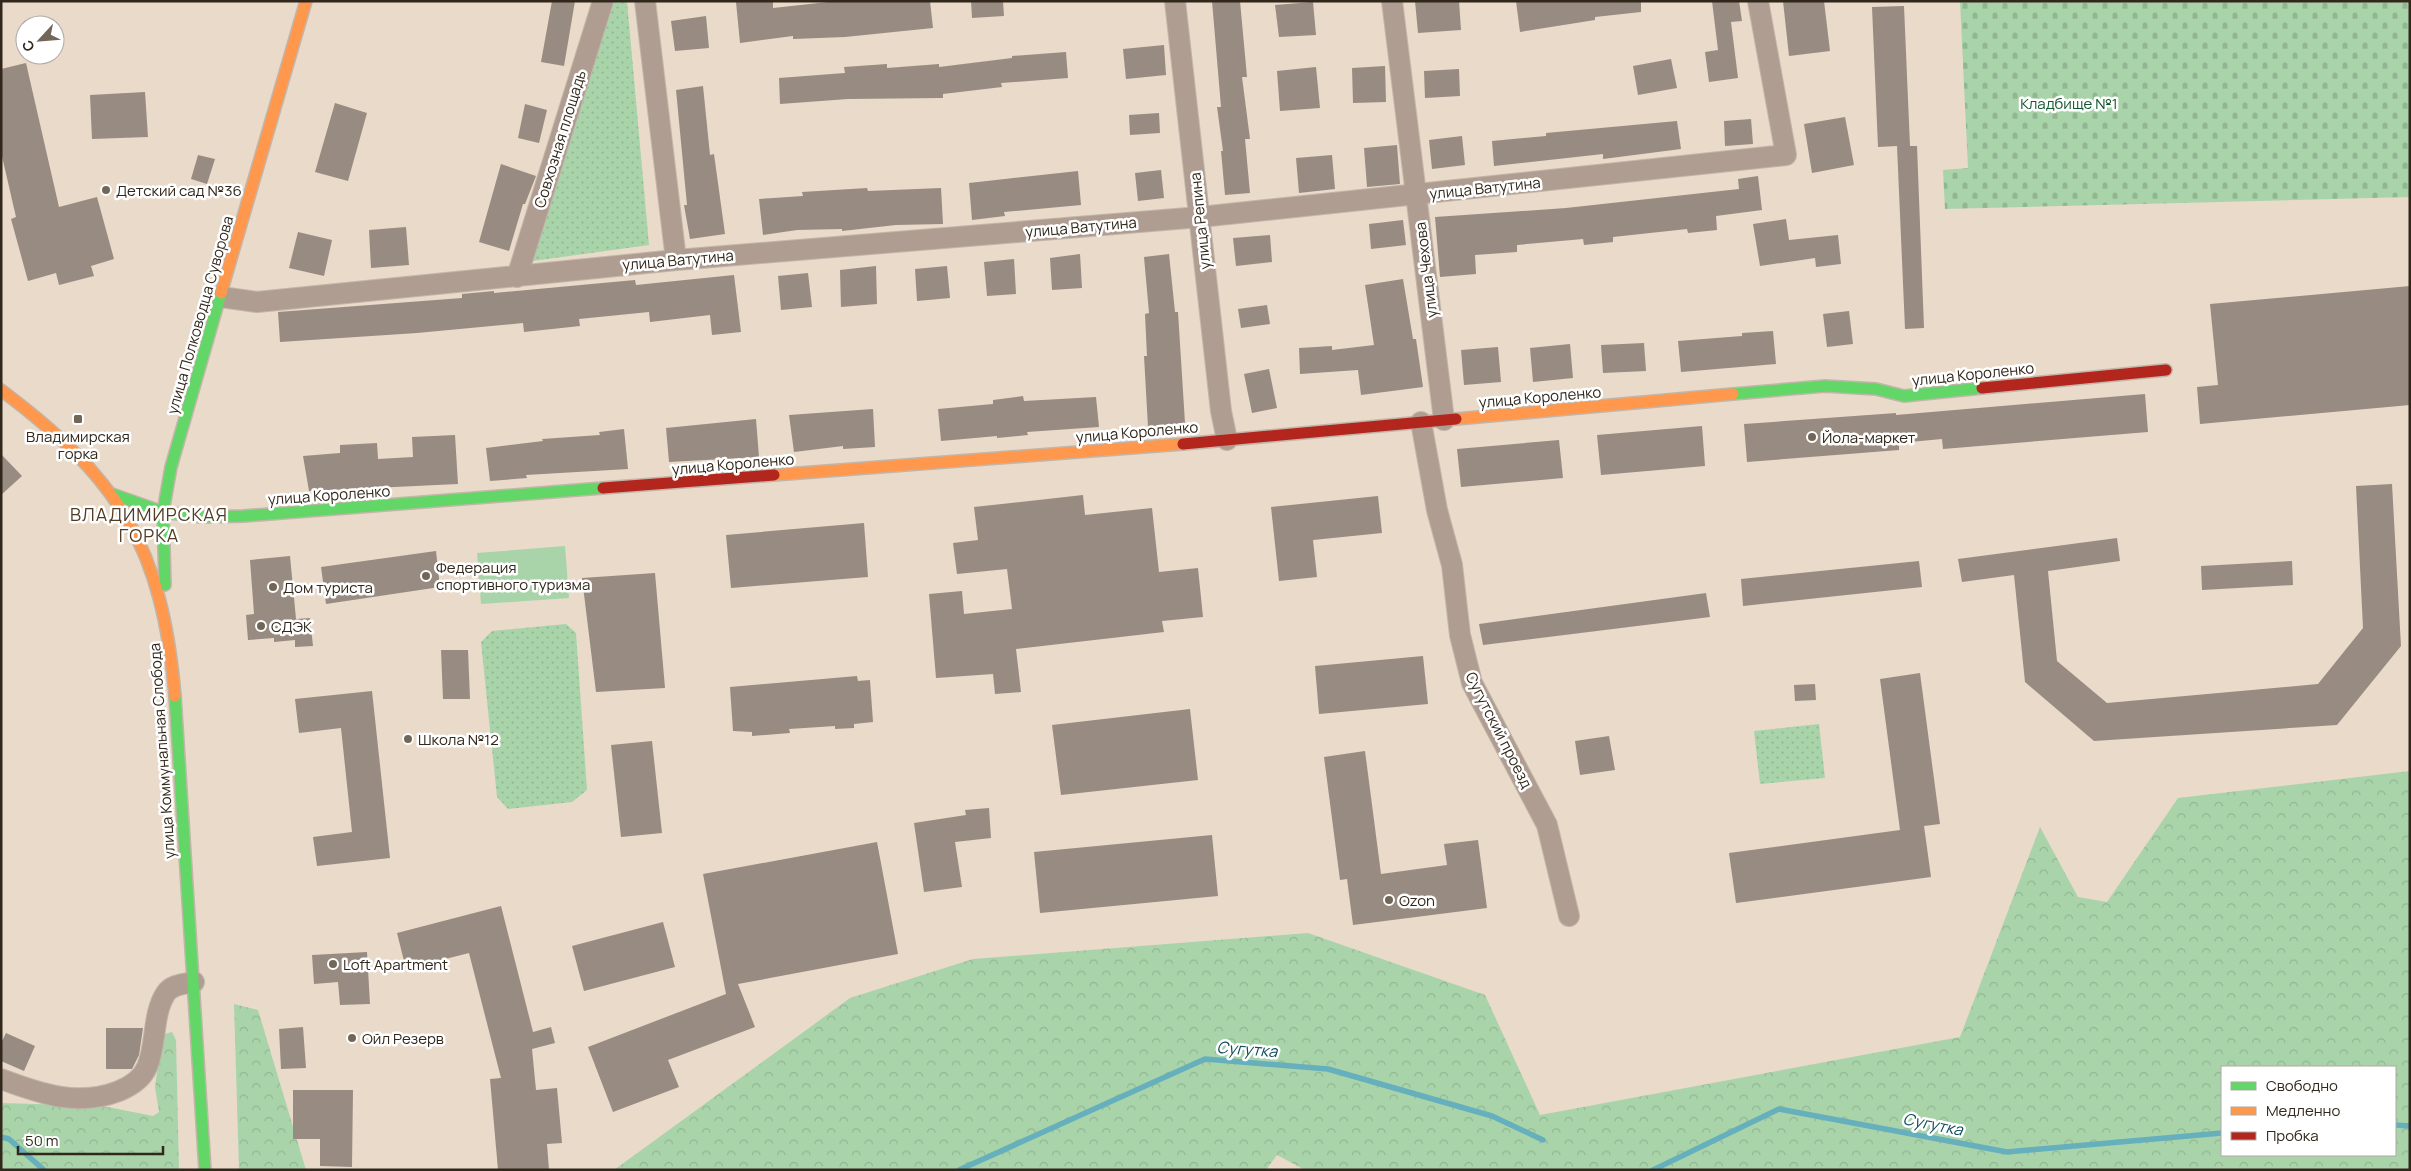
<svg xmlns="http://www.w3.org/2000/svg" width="2411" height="1171" font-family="Manrope,sans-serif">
<defs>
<pattern id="green-dots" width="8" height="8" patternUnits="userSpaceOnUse" patternTransform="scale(1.25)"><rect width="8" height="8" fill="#a9d4aa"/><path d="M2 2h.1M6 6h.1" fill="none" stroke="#92b692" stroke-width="1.8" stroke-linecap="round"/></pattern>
<pattern id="forest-crowns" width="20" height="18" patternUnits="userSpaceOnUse" patternTransform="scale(1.25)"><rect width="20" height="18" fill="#a9d4aa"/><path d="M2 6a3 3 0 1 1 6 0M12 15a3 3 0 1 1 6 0" fill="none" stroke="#92b692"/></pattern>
<pattern id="cemetery-stones" width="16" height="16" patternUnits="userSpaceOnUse" patternTransform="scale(1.25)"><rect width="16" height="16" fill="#a9d4aa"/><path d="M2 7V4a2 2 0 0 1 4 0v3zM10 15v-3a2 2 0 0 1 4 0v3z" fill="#92b692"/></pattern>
</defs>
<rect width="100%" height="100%" fill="#e9daca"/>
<path fill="url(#green-dots)" d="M 608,1 L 627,1 L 649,245 L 533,261 Z
M 566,624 L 576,633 L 587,790 L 572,802 L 508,809 L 497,797 L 481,642 L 492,631 Z
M 1819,724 L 1825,778 L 1760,784 L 1754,731 Z"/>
<path fill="url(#forest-crowns)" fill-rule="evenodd" d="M 2410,771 L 2410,1170 L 1305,1170 L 1277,1155 L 1266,1170 L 614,1170 L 850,998 L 973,959 L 1308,933 L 1485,995 L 1540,1115 L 1960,1037 L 2040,827 L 2078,897 L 2107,902 L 2178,798 ZM 2222,1067 L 2395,1067 L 2395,1155 L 2222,1155 Z
M 234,1004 L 258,1010 L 306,1170 L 239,1170 Z
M 172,1032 L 176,1040 L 179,1170 L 1,1170 L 1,1103 L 103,1106 L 153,1116 L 159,1112 L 155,1087 L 162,1035 Z"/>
<path fill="url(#cemetery-stones)" d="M 1960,1 L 2410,1 L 2410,197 L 1945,209 L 1943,170 L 1968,168 Z"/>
<path fill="#a9d4aa" d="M 565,546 L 569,598 L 481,604 L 477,553 Z"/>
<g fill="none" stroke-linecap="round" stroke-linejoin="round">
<path stroke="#66afbd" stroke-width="5.5" d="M 2395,1125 L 2410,1126
M 1,1137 L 9,1139 L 44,1170
M 959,1170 L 1205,1059 L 1328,1069 L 1492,1116 L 1543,1140
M 1653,1170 L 1779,1109 L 2007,1152 L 2222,1133"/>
</g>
<path fill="#988b81" d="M 552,1 L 575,1 L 564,66 L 541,62 Z
M 773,1 L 773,8 L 837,1 L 930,1 L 933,28 L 845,37 L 793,39 L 793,36 L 740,43 L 736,2 Z
M 971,1 L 1003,1 L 1004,16 L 972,18 Z
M 1212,1 L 1240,1 L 1247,77 L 1242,77 L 1250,139 L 1245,139 L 1250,193 L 1225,195 L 1221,151 L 1223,151 L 1217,107 L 1221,107 Z
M 1415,1 L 1459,1 L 1461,30 L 1418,33 Z
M 1516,1 L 1641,1 L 1641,12 L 1595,17 L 1595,20 L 1520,32 Z
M 1712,1 L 1739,1 L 1742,21 L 1731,22 L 1738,78 L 1709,82 L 1705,52 L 1718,50 Z
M 1783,1 L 1824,1 L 1830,51 L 1789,56 Z
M 1313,2 L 1316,35 L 1279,37 L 1275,5 Z
M 1904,6 L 1910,146 L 1903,146 L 1917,146 L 1924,328 L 1905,329 L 1897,146 L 1878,147 L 1872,7 Z
M 706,16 L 709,48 L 675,51 L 671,21 Z
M 1164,45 L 1166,75 L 1126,79 L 1123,49 Z
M 1066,52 L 1068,78 L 1001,83 L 1002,87 L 943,94 L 943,98 L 848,99 L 780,104 L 779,78 L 845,73 L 844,67 L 887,64 L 887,68 L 939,64 L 939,67 L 1012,58 L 1012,56 Z
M 1671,59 L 1677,88 L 1638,95 L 1633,66 Z
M 26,63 L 59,207 L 97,197 L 114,259 L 91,266 L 94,276 L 59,285 L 56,273 L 28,281 L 11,219 L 16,217 L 1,152 L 1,69 Z
M 1385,66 L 1386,102 L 1353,103 L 1352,68 Z
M 1316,67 L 1320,108 L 1280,111 L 1277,71 Z
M 1459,69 L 1460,96 L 1425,98 L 1424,71 Z
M 703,86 L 710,155 L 714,154 L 725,234 L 690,239 L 684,205 L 687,205 L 676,90 Z
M 145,92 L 148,137 L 92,139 L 90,95 Z
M 335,103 L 367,113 L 348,181 L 315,172 Z
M 525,104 L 547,110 L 539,143 L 518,138 Z
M 1159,113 L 1160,133 L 1130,135 L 1129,115 Z
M 1845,117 L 1854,165 L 1812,173 L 1804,124 Z
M 1751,119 L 1753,144 L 1725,146 L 1724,121 Z
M 1677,121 L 1681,149 L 1603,159 L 1603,154 L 1494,166 L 1492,141 L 1546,136 L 1546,133 Z
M 1462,136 L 1465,165 L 1432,169 L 1429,140 Z
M 1397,145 L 1400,184 L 1367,187 L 1364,148 Z
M 198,155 L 215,159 L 207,184 L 191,179 Z
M 1332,155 L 1335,189 L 1299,193 L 1296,158 Z
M 501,164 L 536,176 L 525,204 L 523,204 L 509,251 L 479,242 Z
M 1161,170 L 1164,198 L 1138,201 L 1135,173 Z
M 1078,171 L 1081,205 L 1004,212 L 1005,216 L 972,220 L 969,183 Z
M 1758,176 L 1762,210 L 1716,216 L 1717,230 L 1688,233 L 1687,229 L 1613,237 L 1613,242 L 1584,245 L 1583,239 L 1517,245 L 1517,252 L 1475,255 L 1476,274 L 1440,277 L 1435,217 L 1566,208 L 1739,189 L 1738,179 Z
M 867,188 L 868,191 L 941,188 L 943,224 L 896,225 L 842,231 L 842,229 L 797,230 L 763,235 L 759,199 L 803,196 L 802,192 Z
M 1786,219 L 1789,240 L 1838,235 L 1841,264 L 1816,267 L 1815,258 L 1760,266 L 1753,224 Z
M 1403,220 L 1406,245 L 1371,249 L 1369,224 Z
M 406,227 L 409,265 L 371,268 L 369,230 Z
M 298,232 L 332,240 L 324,276 L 289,268 Z
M 1270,235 L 1272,262 L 1236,266 L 1233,238 Z
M 1080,254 L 1082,288 L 1052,290 L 1050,258 Z
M 1169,254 L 1175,312 L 1178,312 L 1185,423 L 1148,427 L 1144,356 L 1147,356 L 1145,314 L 1149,313 L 1144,257 Z
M 1014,259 L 1016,294 L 987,296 L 984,262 Z
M 876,266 L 877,304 L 841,307 L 840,270 Z
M 947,266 L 950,298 L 917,301 L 915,269 Z
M 808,273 L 812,307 L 781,310 L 778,276 Z
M 734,275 L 741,332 L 712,335 L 710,315 L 650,322 L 649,312 L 579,319 L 580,326 L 524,332 L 523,323 L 417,333 L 280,342 L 278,312 L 462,298 L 462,294 L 494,291 L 494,293 L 635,280 L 636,285 Z
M 1403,279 L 1413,339 L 1416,339 L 1423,387 L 1361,395 L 1358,370 L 1300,374 L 1299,348 L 1332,346 L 1332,350 L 1374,345 L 1365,285 Z
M 2410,286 L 2410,405 L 2200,424 L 2197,387 L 2218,385 L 2210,304 Z
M 1267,305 L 1270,324 L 1241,328 L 1238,309 Z
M 1849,311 L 1853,344 L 1827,347 L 1823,314 Z
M 1773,331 L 1776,364 L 1681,372 L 1678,341 L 1742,336 L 1742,333 Z
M 1644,343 L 1646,371 L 1603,373 L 1601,345 Z
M 1570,344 L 1573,378 L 1533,382 L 1530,348 Z
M 1498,347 L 1501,382 L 1464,385 L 1461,350 Z
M 1269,369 L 1277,408 L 1252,413 L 1244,374 Z
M 2145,394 L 2148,432 L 1943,449 L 1942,439 L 1899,443 L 1899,450 L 1747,462 L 1744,424 L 1896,413 L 1896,415 Z
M 1023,396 L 1024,401 L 1096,397 L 1099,427 L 1027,432 L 1028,435 L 997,438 L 997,436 L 941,441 L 938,409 L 993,404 L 993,400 Z
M 873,409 L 875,447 L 843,449 L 843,446 L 794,452 L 789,415 Z
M 756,419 L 759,457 L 669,462 L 666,428 Z
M 1702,426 L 1705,466 L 1601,475 L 1597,435 Z
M 624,429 L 628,469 L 526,475 L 527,478 L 490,481 L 486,448 L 543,441 L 542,439 L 600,435 L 599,432 Z
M 455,435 L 458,484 L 309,491 L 303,456 L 340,453 L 340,445 L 377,443 L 378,459 L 413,457 L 412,437 Z
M 1559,440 L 1563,478 L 1461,487 L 1457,449 Z
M 1,454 L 22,476 L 1,495 Z
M 2392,484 L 2401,646 L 2337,725 L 2094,741 L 2025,682 L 2014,575 L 1962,582 L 1958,559 L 2117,538 L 2120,561 L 2048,571 L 2057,661 L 2107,703 L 2318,684 L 2363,628 L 2356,486 Z
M 1083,495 L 1085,515 L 1152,508 L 1159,572 L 1198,568 L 1203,617 L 1162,621 L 1164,632 L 1016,649 L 1021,692 L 995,694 L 993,674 L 936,678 L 929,594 L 962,591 L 964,614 L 1012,609 L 1007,569 L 957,574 L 953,543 L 978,540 L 974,507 Z
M 1378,496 L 1382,533 L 1313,540 L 1317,577 L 1279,581 L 1271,507 Z
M 864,523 L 868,577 L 731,588 L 726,535 Z
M 436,551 L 440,587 L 326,604 L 321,567 Z
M 290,556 L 296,619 L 310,618 L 313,646 L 295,647 L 295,640 L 274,642 L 274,638 L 248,640 L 246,615 L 254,614 L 250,560 Z
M 1919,561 L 1922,587 L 1743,606 L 1741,579 Z
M 2292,561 L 2293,585 L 2202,590 L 2201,566 Z
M 655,573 L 665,688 L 596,692 L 582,578 Z
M 1706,593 L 1710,617 L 1483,645 L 1479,624 Z
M 441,650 L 468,650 L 470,699 L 443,699 Z
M 1423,656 L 1428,704 L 1319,714 L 1315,666 Z
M 1920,673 L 1940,824 L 1924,826 L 1931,877 L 1736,903 L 1729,853 L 1900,830 L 1880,679 Z
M 857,676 L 858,681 L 870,680 L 873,722 L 854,724 L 854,728 L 835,729 L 835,726 L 789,729 L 790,733 L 752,736 L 752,732 L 733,731 L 730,687 Z
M 1815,684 L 1816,700 L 1795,701 L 1794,685 Z
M 372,691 L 390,858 L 317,866 L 313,837 L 352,832 L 341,728 L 299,733 L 295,699 Z
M 1190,709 L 1198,780 L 1061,795 L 1052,725 Z
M 1609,736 L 1615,770 L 1580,775 L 1575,741 Z
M 652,741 L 662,833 L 621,837 L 611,745 Z
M 1365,751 L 1381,874 L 1447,865 L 1444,844 L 1478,840 L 1487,908 L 1353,925 L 1347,879 L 1340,880 L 1324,757 Z
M 989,808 L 991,838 L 955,842 L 962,887 L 924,892 L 914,823 L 966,815 L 965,810 Z
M 1212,835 L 1218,896 L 1040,913 L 1034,852 Z
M 877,842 L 898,954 L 738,984 L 755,1027 L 668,1060 L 679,1087 L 613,1112 L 588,1047 L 726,994 L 703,874 Z
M 501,906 L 533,1032 L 551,1027 L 555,1043 L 532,1049 L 536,1090 L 557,1088 L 562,1143 L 547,1144 L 549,1170 L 498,1170 L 490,1079 L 501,1078 L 469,953 L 406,969 L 397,933 Z
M 663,922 L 675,967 L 584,991 L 572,946 Z
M 367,952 L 370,1004 L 340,1005 L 338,982 L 314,984 L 312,955 Z
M 303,1027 L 306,1068 L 281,1069 L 279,1029 Z
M 106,1028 L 143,1028 L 139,1055 L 132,1069 L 106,1069 Z
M 6,1033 L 35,1046 L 24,1071 L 1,1061 L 1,1043 Z
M 293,1090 L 353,1090 L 352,1167 L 320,1166 L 320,1139 L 293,1139 Z"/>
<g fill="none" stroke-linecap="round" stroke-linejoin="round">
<g stroke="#c2b6a9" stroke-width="22">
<path id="street" d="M 645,1 L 676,260
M 1175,1 L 1221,411 L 1227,440
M 1392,1 L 1444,420
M 517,277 L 603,1
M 221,297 L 257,302 L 676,260 L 1200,217 L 1786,155 L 1758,1
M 1421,422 L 1437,510 L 1452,565 L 1460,635 L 1472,683 L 1547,825 L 1569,916
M 1,1079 C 41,1094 78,1107 119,1091 C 131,1086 142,1079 147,1067 C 157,1044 152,1014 166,993 C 172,984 185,984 194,982"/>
</g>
<g stroke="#c2b6a9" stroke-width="14">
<path id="fast" d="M 1733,394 L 1825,386 L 1876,389 L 1904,396 L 1982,388
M 112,494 L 163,512 L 202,517 L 244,516 L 603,488
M 165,585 L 163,512 L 171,467 L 221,293
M 175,696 L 205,1170"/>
</g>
<g stroke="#c2b6a9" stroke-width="14">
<path id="slow" d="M 221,293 L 306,1
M 1,390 C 120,479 162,547 175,696
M 1456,419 L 1733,394
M 774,475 L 1183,444"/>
</g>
<g stroke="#c2b6a9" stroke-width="14">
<path id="jam" d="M 1982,388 L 2166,370
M 1183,444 L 1456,419
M 603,488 L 774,475"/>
</g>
<use href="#street" stroke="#b09d92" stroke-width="20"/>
<use href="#fast" stroke="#63d668" stroke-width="11"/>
<use href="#slow" stroke="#ff974d" stroke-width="11"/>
<use href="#jam" stroke="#b3261e" stroke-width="11"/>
</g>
<g fill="#716658" stroke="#fff" stroke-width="2">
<circle cx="106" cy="190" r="5"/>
<rect x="73" y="414" width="10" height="10" rx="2.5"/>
<circle cx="1812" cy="437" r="5"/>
<circle cx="426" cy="576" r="5"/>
<circle cx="273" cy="587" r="5"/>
<circle cx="261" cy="626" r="5"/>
<circle cx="408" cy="739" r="5"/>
<circle cx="1389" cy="900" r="5"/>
<circle cx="333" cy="964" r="5"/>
<circle cx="352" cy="1038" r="5"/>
</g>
<g text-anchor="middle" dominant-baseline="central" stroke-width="5" stroke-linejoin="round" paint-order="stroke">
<g font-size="15" fill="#12572e" stroke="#fff">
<text x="2069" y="103">Кладбище №1</text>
</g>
<g font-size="15" fill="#31271b" stroke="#fff">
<text transform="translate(560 139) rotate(-73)">Совхозная площадь</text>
<text transform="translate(1485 188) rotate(-6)">улица Ватутина</text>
<text transform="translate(1200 221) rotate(-96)">улица Репина</text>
<text transform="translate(1081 227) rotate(-5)">улица Ватутина</text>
<text transform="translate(678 260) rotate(-5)">улица Ватутина</text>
<text transform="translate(1426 270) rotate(-97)">улица Чехова</text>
<text transform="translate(200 315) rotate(-74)">улица Полководца Суворова</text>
<text transform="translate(1973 374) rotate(-6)">улица Короленко</text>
<text transform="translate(1540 397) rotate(-5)">улица Короленко</text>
<text transform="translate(1137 432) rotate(-5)">улица Короленко</text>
<text transform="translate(733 464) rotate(-5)">улица Короленко</text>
<text transform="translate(329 495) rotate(-4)">улица Короленко</text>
<text transform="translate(1499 730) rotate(63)">Сугутский проезд</text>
<text transform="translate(162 751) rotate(-94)">улица Коммунальная Слобода</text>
</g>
<g font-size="15" fill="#31271b" stroke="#fff" text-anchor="start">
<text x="116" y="190">Детский сад №36</text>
<text x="78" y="436" text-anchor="middle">Владимирская<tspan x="78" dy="17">горка</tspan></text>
<text x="1822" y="437">Йола-маркет</text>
<text x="436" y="567">Федерация<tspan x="436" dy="17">спортивного туризма</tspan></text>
<text x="283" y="587">Дом туриста</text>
<text x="271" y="626">СДЭК</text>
<text x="418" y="739">Школа №12</text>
<text x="1399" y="900">Ozon</text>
<text x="343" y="964">Loft Apartment</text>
<text x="362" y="1038">Ойл Резерв</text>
</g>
<g font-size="16" font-style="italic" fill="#114e5d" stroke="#fff">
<text transform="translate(1247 1049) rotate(4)">Сугутка</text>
<text transform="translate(1933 1124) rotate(11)">Сугутка</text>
</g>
<g font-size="18" letter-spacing="1" fill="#513b22" stroke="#fff">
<text x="149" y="514">ВЛАДИМИРСКАЯ<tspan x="149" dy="21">ГОРКА</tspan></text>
</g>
</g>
<rect width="2411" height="1171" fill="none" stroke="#31271b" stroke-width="5"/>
<rect x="2221" y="1066" width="175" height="90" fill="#ffffff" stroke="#ada9a4"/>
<rect x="2231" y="1082" width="25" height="8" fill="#63d668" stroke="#ada9a4"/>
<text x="2266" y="1091" font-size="15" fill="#31271b">Свободно</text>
<rect x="2231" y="1107" width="25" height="8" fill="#ff974d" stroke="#ada9a4"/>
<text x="2266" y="1116" font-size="15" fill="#31271b">Медленно</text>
<rect x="2231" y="1132" width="25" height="8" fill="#b3261e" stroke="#ada9a4"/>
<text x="2266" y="1141" font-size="15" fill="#31271b">Пробка</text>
<g transform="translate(40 40) rotate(244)"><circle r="24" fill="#ffffff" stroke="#ada9a4"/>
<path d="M0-4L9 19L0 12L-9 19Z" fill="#716658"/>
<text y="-8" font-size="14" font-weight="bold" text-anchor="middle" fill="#31271b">С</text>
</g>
<path d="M18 1146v8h145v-8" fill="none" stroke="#31271b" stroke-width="2.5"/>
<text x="25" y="1146" font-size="15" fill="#31271b" stroke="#ffffff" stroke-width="4" paint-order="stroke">50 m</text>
</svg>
